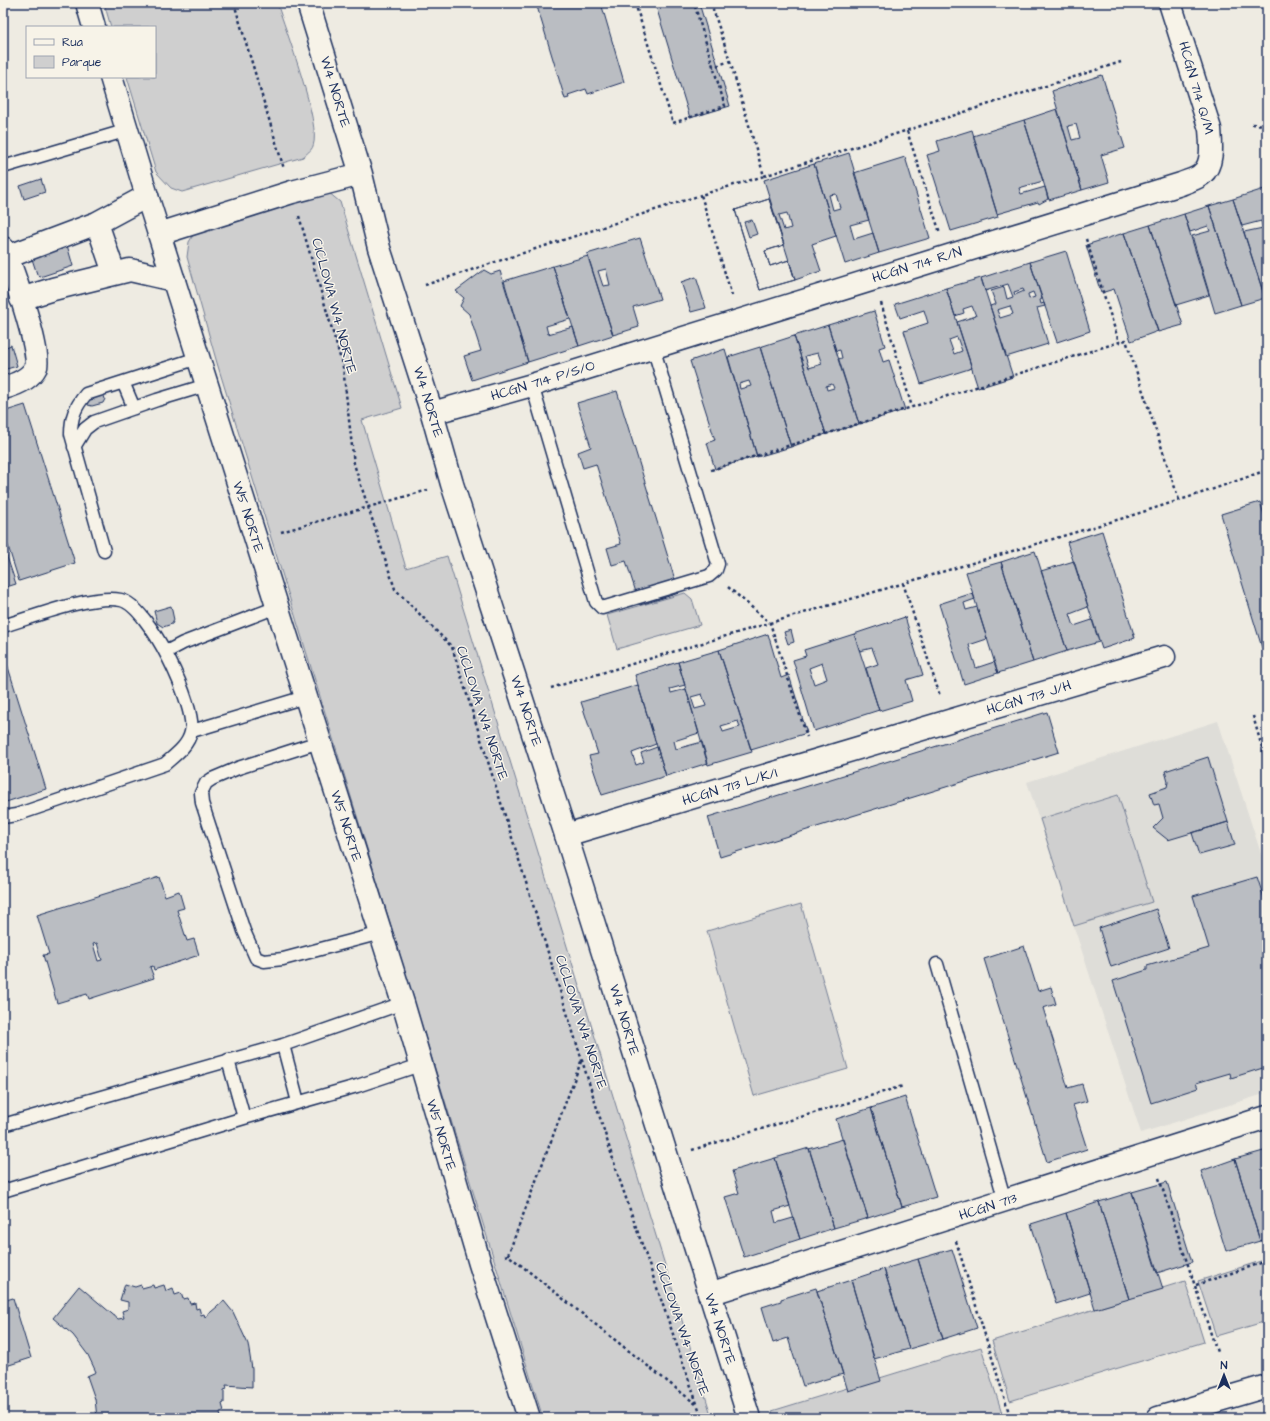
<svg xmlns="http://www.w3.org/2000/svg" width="1270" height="1421" font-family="'Architects Daughter',sans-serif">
<rect width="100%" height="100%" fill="#eeebe2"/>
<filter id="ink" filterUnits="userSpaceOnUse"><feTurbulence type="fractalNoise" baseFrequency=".025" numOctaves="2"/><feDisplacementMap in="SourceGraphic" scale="8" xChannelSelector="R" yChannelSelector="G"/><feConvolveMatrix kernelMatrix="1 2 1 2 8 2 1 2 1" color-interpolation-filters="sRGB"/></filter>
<g filter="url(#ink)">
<path fill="#deddd8" d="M 1218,721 L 1267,872 L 1267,1093 L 1141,1133 L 1027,782 Z"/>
<path fill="#cfcfcf" stroke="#757f96" d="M 104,3 L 277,3 C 285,28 322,125 313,146 C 312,150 306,154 303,157 L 182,192 L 171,188 L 156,172 L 127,77 L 155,77 L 155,27 L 111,27 Z
M 328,192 L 340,202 L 402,408 L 362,420 L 406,568 L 447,556 L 712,1418 L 543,1418 L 217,363 L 187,257 L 189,242 L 199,225 Z
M 685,593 L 692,599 L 700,625 L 617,649 L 607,615 Z
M 1118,795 L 1152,902 L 1074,926 L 1040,819 Z
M 801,904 L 848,1069 L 754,1096 L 707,931 Z
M 1267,1259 L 1267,1321 L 1216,1336 L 1198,1281 Z
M 1185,1281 L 1204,1342 L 1010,1401 L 992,1341 Z
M 981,1347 L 1002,1413 L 987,1418 L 774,1418 L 772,1411 Z"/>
<path fill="#babdc2" stroke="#1b2f5e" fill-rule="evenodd" d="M 536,3 L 601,3 L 624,82 L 588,94 L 586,89 L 568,95 L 569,98 L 565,99 Z
M 655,3 L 699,3 L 730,106 L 690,118 Z
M 1102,75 L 1125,148 L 1101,155 L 1109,182 L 1082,190 L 1052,91 ZM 1076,124 L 1080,138 L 1072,140 L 1068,126 Z
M 1057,109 L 1082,190 L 1049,200 L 1024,120 Z
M 1024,120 L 1043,181 L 1019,188 L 1021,194 L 1045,187 L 1048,199 L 1039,204 L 1038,202 L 997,214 L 973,136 Z
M 972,130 L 998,217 L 951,231 L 927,155 L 940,151 L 937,141 Z
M 849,153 L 869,220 L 850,225 L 854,239 L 873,233 L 879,253 L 845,264 L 814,164 ZM 836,194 L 840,208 L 833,210 L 829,195 Z
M 905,157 L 930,238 L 879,253 L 854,173 Z
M 814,164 L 836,236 L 812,244 L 821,271 L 795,280 L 764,180 ZM 787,213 L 791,228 L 784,230 L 779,215 Z
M 41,179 L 45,192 L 24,199 L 20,186 Z
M 1267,188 L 1267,298 L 1265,298 L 1244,232 L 1263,228 L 1261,221 L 1242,226 L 1233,199 Z
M 769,199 L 784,245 L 765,251 L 770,266 L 789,260 L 795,280 L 760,290 L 735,210 ZM 752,220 L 757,234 L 749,237 L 744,222 Z
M 769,199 L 784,245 L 765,251 L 770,266 L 789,260 L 795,280 L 760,290 L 735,210 Z
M 1233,199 L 1265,298 L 1241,305 L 1209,206 Z
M 1209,206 L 1241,305 L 1215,313 L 1192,236 L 1210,231 L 1208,226 L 1190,232 L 1184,214 Z
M 1184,214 L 1209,295 L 1176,305 L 1150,225 Z
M 1150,225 L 1183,325 L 1158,332 L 1124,233 Z
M 1124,233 L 1158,331 L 1131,341 L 1114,289 L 1101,293 L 1086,245 Z
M 640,238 L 660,299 L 633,307 L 639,327 L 613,335 L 587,254 ZM 606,269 L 610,285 L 603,286 L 598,271 Z
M 67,245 L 73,266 L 40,277 L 37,274 L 32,259 Z
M 1066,251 L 1090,331 L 1057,342 L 1030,262 Z
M 588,256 L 613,335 L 579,346 L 553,266 Z
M 1030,262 L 1042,299 L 1040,300 L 1041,304 L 1044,303 L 1045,306 L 1037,308 L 1048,344 L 1006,357 L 990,306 L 996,304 L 991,291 L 1004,287 L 1007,299 L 1013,297 L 1008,284 L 985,291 L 981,278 ZM 1023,289 L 1024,291 L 1015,295 L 1014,292 ZM 1033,292 L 1035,297 L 1029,299 L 1028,294 ZM 1010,306 L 1013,314 L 1000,318 L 997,310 Z
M 553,266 L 570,319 L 546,326 L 548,334 L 573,327 L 579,346 L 528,362 L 504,281 Z
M 484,270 L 491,274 L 500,271 L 528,362 L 472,380 L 464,356 L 481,351 L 469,314 L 460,306 L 464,298 L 456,291 Z
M 696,277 L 706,308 L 691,312 L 681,282 Z
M 981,278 L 1013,377 L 978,388 L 957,322 L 976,316 L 972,306 L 963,309 L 964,313 L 955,316 L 946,288 Z
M 946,288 L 972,368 L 921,384 L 904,331 L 928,323 L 924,310 L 900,318 L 895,304 ZM 957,337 L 962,351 L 954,354 L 949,340 Z
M 874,311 L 885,346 L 879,348 L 883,362 L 889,360 L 905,410 L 859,424 L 838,359 L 842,358 L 840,350 L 836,351 L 828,325 Z
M 828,325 L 859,424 L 826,434 L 794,336 ZM 818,353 L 822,364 L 809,368 L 805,356 ZM 832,384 L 834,388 L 827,390 L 826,386 Z
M 3,335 L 6,347 L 11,345 L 17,366 L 3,370 Z
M 794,336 L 826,434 L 791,447 L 760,347 Z
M 760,347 L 791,447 L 757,457 L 728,357 ZM 749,381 L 751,386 L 740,389 L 739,384 Z
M 725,349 L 757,456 L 715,469 L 707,443 L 715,440 L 690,361 Z
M 617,391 L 679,593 L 640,605 L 626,561 L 612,565 L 607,548 L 621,544 L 596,464 L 583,468 L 578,452 L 591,447 L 577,403 Z
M 103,393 L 105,399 L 103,403 L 92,406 L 88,405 L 86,397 Z
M 25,405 L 75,563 L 19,581 L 3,530 L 3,412 Z
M 1260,502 L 1267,524 L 1267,664 L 1221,514 Z
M 1102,531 L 1135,638 L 1102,649 L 1067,542 Z
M 5,551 L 16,584 L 3,588 L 3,552 Z
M 1035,551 L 1067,651 L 1033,662 L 1001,562 Z
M 1074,561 L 1088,607 L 1070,614 L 1074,626 L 1092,620 L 1099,642 L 1067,651 L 1041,571 Z
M 1001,562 L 1033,662 L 998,673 L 966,572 Z
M 973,593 L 975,599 L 964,603 L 966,610 L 977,607 L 987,639 L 969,645 L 976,668 L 994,662 L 998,673 L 964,684 L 939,604 Z
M 171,606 L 174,620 L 172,624 L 163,627 L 157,623 L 154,611 Z
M 905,617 L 923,675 L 906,680 L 912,701 L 879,711 L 866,668 L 878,664 L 872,648 L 860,651 L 854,634 Z
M 791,630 L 794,642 L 788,644 L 784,632 Z
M 768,634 L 781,678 L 789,675 L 807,733 L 751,750 L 719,650 Z
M 854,634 L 879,710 L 814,731 L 793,660 L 806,656 L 804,650 ZM 822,663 L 827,679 L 814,684 L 809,668 Z
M 719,650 L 752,752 L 708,765 L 678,662 ZM 702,694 L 706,706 L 695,709 L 691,697 ZM 738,721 L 740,727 L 723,732 L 721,726 Z
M 3,651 L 46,789 L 3,803 Z
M 678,662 L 685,685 L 670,689 L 671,693 L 686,689 L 699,733 L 674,741 L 676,749 L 702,742 L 708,763 L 666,776 L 635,675 Z
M 638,685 L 656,744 L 632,753 L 636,765 L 644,762 L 641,753 L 657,747 L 666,776 L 602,795 L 589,756 L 598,754 L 581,702 Z
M 1047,712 L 1059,752 L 720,857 L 708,817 Z
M 1208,757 L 1228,822 L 1168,840 L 1153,828 L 1163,818 L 1159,804 L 1154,805 L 1150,793 L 1167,787 L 1168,782 L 1165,771 Z
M 1228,822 L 1235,845 L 1199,855 L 1192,833 Z
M 159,877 L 165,896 L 179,891 L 184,908 L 177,910 L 187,941 L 194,939 L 199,955 L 154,970 L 153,966 L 150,967 L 154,978 L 89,999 L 87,994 L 57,1003 L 43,955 L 49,954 L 37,915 ZM 97,943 L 102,960 L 98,961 L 93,944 Z
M 1257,877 L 1267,907 L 1267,1069 L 1266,1067 L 1231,1078 L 1230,1073 L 1196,1083 L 1198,1088 L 1151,1103 L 1113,981 L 1147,970 L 1147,966 L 1209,948 L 1193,896 Z
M 1156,909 L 1169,948 L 1111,967 L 1099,928 Z
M 1024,946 L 1038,991 L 1051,987 L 1056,1004 L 1043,1008 L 1068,1088 L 1082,1084 L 1087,1101 L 1073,1105 L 1087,1149 L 1047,1162 L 984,959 Z
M 905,1097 L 936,1197 L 902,1207 L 871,1108 Z
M 871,1108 L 902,1207 L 868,1218 L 836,1119 Z
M 843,1139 L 868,1218 L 834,1228 L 809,1149 Z
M 809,1148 L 834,1228 L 800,1239 L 775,1158 Z
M 1267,1150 L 1267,1239 L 1260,1241 L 1235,1159 Z
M 775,1158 L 790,1206 L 773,1211 L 776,1223 L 793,1218 L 800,1239 L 744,1257 L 725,1197 L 739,1193 L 732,1171 Z
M 1235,1159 L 1260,1241 L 1226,1251 L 1201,1171 Z
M 1167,1182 L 1192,1262 L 1157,1273 L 1132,1192 Z
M 1132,1192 L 1163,1289 L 1129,1299 L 1099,1202 Z
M 1099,1202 L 1129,1299 L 1095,1309 L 1066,1213 Z
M 1066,1213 L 1090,1293 L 1056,1304 L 1031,1224 Z
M 952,1249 L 977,1328 L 943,1339 L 918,1259 Z
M 918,1259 L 943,1339 L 909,1349 L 884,1269 Z
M 884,1269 L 909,1349 L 874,1359 L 851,1280 Z
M 851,1280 L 881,1381 L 848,1391 L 817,1291 Z
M 125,1284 L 135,1287 L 141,1285 L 142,1288 L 153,1285 L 154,1288 L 164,1285 L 166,1291 L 173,1288 L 175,1295 L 181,1293 L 183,1299 L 188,1298 L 190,1304 L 195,1303 L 196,1309 L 199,1308 L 201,1315 L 204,1314 L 205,1317 L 224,1301 L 233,1312 L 248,1344 L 252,1369 L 252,1387 L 226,1385 L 227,1389 L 224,1390 L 224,1403 L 222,1404 L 224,1411 L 220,1412 L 221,1418 L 97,1418 L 95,1399 L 87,1376 L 96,1372 L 88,1355 L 73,1335 L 53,1318 L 79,1286 L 118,1319 L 124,1318 L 122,1311 L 128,1309 L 128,1302 L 120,1300 Z
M 816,1288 L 843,1374 L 803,1386 L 788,1338 L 773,1343 L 762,1307 L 781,1301 L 781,1299 Z
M 13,1298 L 31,1358 L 3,1367 L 3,1301 Z"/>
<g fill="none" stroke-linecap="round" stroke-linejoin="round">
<g stroke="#1b2f5e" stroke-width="15">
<path id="lane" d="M 3,167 L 128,130
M 123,382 L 134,408
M 532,385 L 596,602 L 602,608 L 709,576 L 716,570 L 718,564 L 653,347
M 74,447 L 85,429 L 94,422 L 157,400 L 207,385
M 104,551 L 71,434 C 71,417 75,407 86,394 L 198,358
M 3,626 C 34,617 91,594 121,600 C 149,606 197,707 191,732 C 188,746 175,755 165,764 L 16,815 L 3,817
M 166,652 L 183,643 L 277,607
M 192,731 L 305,697
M 319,742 L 238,768 L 212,779 L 206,783 L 201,793 L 202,803 L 244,931 L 256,958 L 264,961 L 283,959 L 381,933
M 937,964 L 1005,1201
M 283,1045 L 298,1102
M 228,1060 L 244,1118
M 3,1125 L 283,1045 L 403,1003
M 3,1191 L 244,1118 L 357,1086 L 420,1065"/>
</g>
<g stroke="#1b2f5e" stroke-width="25">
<path id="street" d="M 97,223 L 114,273
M 3,248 C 11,264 42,354 36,367 C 30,379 15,385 3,388
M 7,257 L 97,223 L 147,196
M 21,299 L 53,289 L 130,270 L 174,280
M 432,413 L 532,385 L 1181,184 C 1187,181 1197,179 1202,174 C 1214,164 1211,143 1210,129 L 1170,3
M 566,835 L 1164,657
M 709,1294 L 1267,1117"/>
</g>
<g stroke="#1b2f5e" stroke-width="25">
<path id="secondary" d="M 87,3 L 94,27
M 308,3 L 361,174 L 379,248 L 432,413 L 452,484 L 566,835 L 749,1418
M 111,77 L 147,196 L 403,1003 L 480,1264 L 529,1418
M 159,234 L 292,192 L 361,174
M 1158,1418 L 1267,1386"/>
</g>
<path stroke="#1b2f5e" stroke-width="2.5" stroke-dasharray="3 3" stroke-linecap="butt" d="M 234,3 L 284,169
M 635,3 L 673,123 L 725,106 L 694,3
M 711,3 L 730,61 L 713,67
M 730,61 L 764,176 L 1121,62
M 1252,124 L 1267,125
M 907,131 L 940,233
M 299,216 L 343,367 L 354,464 L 395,589 L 452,647 L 618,1175 L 702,1418
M 1086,239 L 1119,342
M 425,285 L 701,195
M 732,296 L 701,195 L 764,176
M 881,303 L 912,407
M 711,470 L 1126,340 L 1179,500
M 1267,517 L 1265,520 L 1267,527
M 281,532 L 428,490
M 903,583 L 940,696
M 728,587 L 770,623 L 807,737
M 551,688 L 1127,517 L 1208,491 L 1267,470
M 1253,716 L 1267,765
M 692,1150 L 903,1086
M 1159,1178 L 1217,1352
M 956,1241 L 1010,1416
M 508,1255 L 582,1059
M 505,1256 L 508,1255 L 697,1405
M 1196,1285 L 1267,1261"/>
<use href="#lane" stroke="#f7f3e8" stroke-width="12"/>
<use href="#street" stroke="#f7f3e8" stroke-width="22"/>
<use href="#secondary" stroke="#f7f3e8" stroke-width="22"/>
</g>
</g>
<g text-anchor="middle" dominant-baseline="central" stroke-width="3" stroke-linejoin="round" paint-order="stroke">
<g font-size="14" fill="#1b2f5e" stroke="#f7f3e8">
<text transform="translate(1196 88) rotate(74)">HCGN 714 Q/M</text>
<text transform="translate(335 92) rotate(73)">W4 NORTE</text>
<text transform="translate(917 265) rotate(-17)">HCGN 714 R/N</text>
<text transform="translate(334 306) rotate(75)">CICLOVIA W4 NORTE</text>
<text transform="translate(543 381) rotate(-17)">HCGN 714 P/S/O</text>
<text transform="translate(428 402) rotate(73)">W4 NORTE</text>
<text transform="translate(248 517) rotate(72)">W5 NORTE</text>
<text transform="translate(1029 698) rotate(-17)">HCGN 713 J/H</text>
<text transform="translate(526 711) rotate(72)">W4 NORTE</text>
<text transform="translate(482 713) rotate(72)">CICLOVIA W4 NORTE</text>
<text transform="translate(730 787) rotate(-17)">HCGN 713 L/K/I</text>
<text transform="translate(346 826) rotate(72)">W5 NORTE</text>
<text transform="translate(624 1020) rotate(73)">W4 NORTE</text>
<text transform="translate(581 1022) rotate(72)">CICLOVIA W4 NORTE</text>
<text transform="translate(441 1135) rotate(73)">W5 NORTE</text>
<text transform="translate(988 1207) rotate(-18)">HCGN 713</text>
<text transform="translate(682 1329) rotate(71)">CICLOVIA W4 NORTE</text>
<text transform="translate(720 1329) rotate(72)">W4 NORTE</text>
</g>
</g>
<rect width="1270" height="1421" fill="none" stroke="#f7f3e8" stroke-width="16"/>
<rect x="8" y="8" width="1254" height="1405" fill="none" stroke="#1b2f5e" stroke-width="1.5" filter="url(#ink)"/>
<rect x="26" y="26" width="130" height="52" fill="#f7f3e8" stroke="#9fa5b1"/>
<rect x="34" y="39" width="20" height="6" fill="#f7f3e8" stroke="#9fa5b1"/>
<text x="62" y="46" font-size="12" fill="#1b2f5e">Rua</text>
<rect x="34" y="56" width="20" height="12" fill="#cfcfcf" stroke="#9fa5b1"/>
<text x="62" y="66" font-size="12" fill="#1b2f5e">Parque</text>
<g transform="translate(1224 1375)" stroke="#f7f3e8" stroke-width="3" paint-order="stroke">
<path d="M0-3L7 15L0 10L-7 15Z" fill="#1b2f5e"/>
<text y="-6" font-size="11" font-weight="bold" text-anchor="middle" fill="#1b2f5e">N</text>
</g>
</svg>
